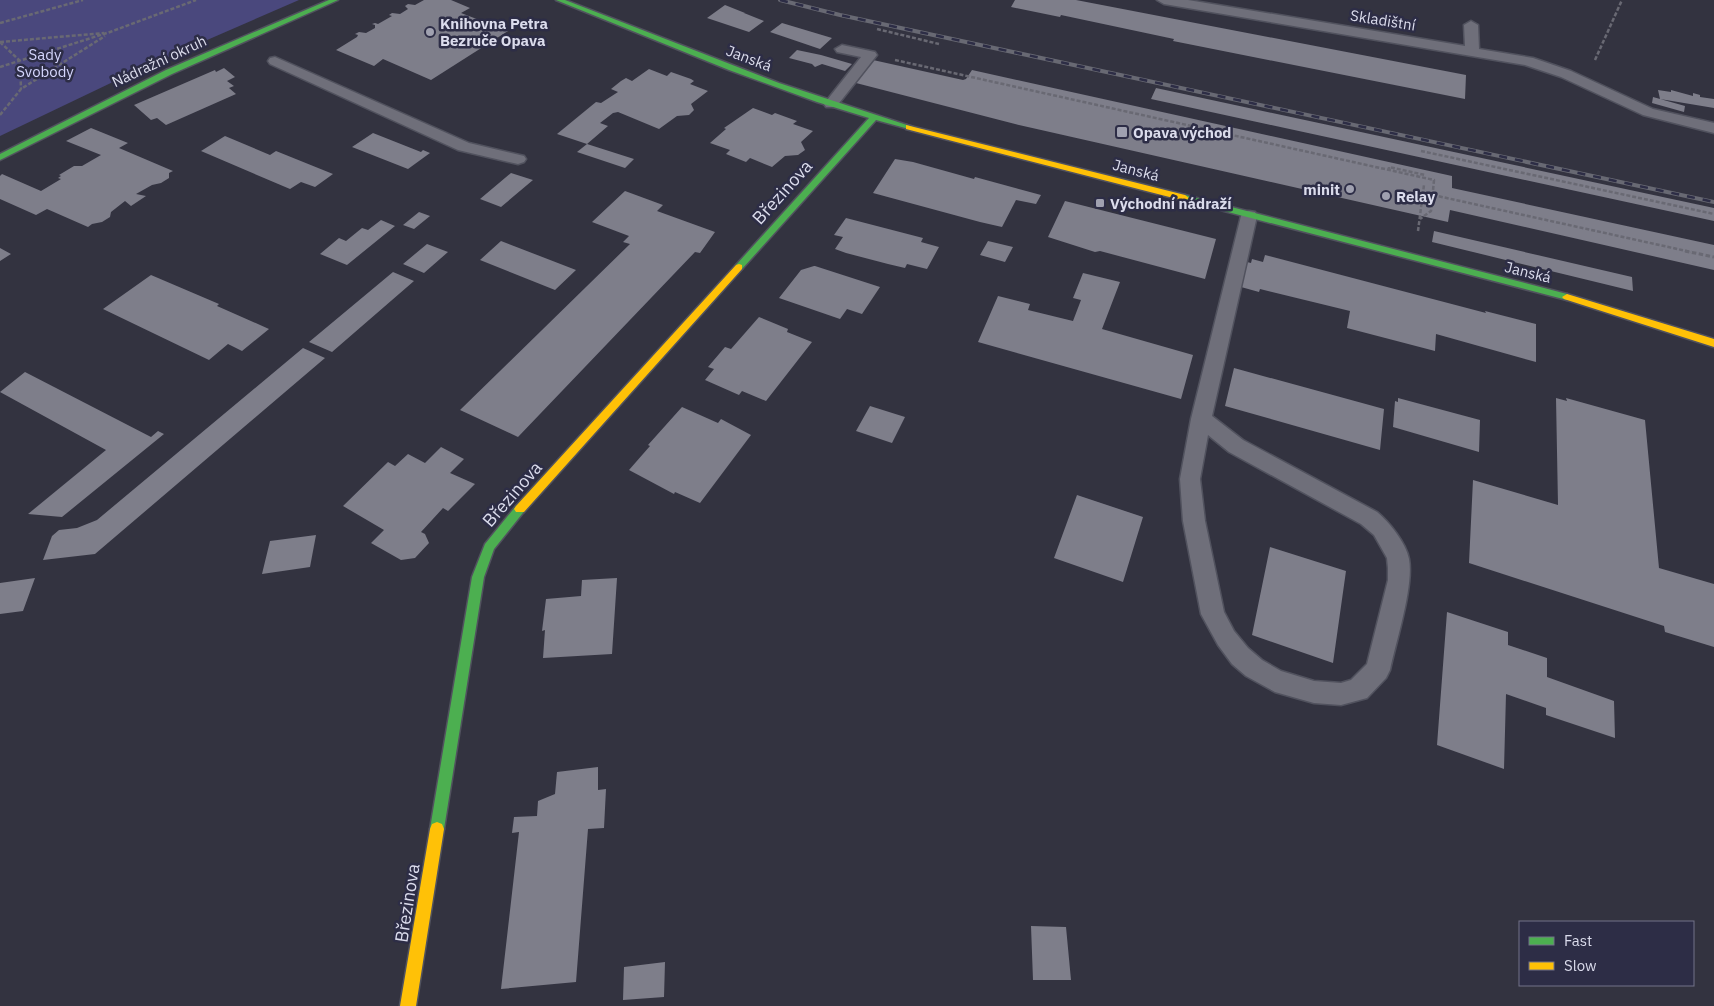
<svg xmlns="http://www.w3.org/2000/svg" width="1714" height="1006" font-family="'IBM Plex Sans',sans-serif">
<rect width="100%" height="100%" fill="#333340"/>
<path fill="#4a487d" d="M 0,0 L 299,0 L 138,70 L 0,136 Z"/>
<path fill="#7e7e8a" d="M 424,0 L 451,0 L 470,8 L 461,13 L 508,31 L 431,80 L 383,59 L 374,66 L 336,50 L 357,37 L 358,35 L 355,34 L 359,32 L 366,33 L 375,28 L 375,25 L 372,24 L 375,23 L 378,24 L 392,16 L 389,15 L 392,13 L 400,14 L 408,9 L 405,6 L 408,4 L 415,5 Z
M 1015,0 L 1076,0 L 1466,75 L 1465,99 L 1173,41 L 1174,39 L 1061,15 L 1060,17 L 1011,7 Z
M 725,5 L 745,13 L 744,13 L 764,21 L 749,32 L 707,18 Z
M 782,23 L 832,38 L 820,49 L 770,32 Z
M 797,50 L 821,55 L 852,64 L 845,71 L 822,64 L 815,67 L 812,64 L 789,58 Z
M 873,60 L 963,80 L 966,79 L 972,70 L 1452,176 L 1452,188 L 1714,245 L 1714,270 L 1450,210 L 1448,222 L 1019,125 L 856,83 Z
M 224,68 L 235,77 L 227,81 L 234,86 L 229,88 L 236,94 L 166,125 L 157,118 L 151,120 L 134,105 L 215,70 L 216,72 Z
M 649,69 L 667,76 L 671,72 L 691,79 L 694,81 L 690,84 L 708,91 L 691,104 L 694,110 L 689,115 L 677,116 L 659,129 L 618,112 L 613,113 L 600,123 L 608,126 L 587,144 L 557,134 L 596,102 L 601,103 L 618,92 L 611,89 L 621,81 L 626,78 L 632,81 Z
M 1156,88 L 1714,208 L 1714,221 L 1151,99 Z
M 1658,90 L 1671,92 L 1671,90 L 1693,96 L 1693,93 L 1700,95 L 1700,97 L 1714,99 L 1714,108 L 1660,99 Z
M 1653,97 L 1685,106 L 1684,112 L 1652,103 Z
M 753,108 L 772,115 L 775,113 L 797,121 L 793,124 L 813,131 L 801,142 L 805,150 L 798,155 L 785,156 L 772,167 L 750,158 L 746,162 L 726,154 L 730,150 L 710,143 L 726,129 L 724,128 Z
M 91,128 L 128,143 L 119,148 L 173,171 L 169,173 L 169,178 L 161,183 L 152,185 L 136,194 L 146,196 L 131,206 L 125,201 L 111,212 L 110,217 L 102,222 L 92,224 L 88,227 L 47,209 L 36,215 L 0,199 L 0,176 L 2,174 L 41,191 L 61,179 L 58,178 L 61,176 L 59,175 L 74,166 L 82,166 L 101,155 L 66,141 Z
M 373,133 L 421,152 L 423,150 L 430,153 L 408,169 L 352,147 Z
M 225,136 L 270,155 L 276,151 L 333,174 L 315,187 L 301,182 L 290,189 L 201,151 Z
M 587,144 L 634,159 L 625,168 L 577,152 Z
M 895,159 L 913,162 L 974,179 L 975,177 L 1041,195 L 1036,204 L 1016,200 L 1002,227 L 980,222 L 873,193 Z
M 511,173 L 533,180 L 501,207 L 480,199 Z
M 625,191 L 663,205 L 657,211 L 715,232 L 700,253 L 695,252 L 518,437 L 460,410 L 630,244 L 623,242 L 629,236 L 592,222 Z
M 1065,201 L 1216,239 L 1205,279 L 1100,251 L 1095,252 L 1048,237 Z
M 419,212 L 430,216 L 414,229 L 403,225 Z
M 846,218 L 923,238 L 921,242 L 939,247 L 927,269 L 907,264 L 905,268 L 888,264 L 846,253 L 835,249 L 843,237 L 834,235 Z
M 381,220 L 395,226 L 347,265 L 320,254 L 339,238 L 346,241 L 362,228 L 368,230 Z
M 1434,231 L 1632,277 L 1633,291 L 1432,242 Z
M 501,241 L 576,270 L 555,290 L 480,260 Z
M 988,241 L 1013,247 L 1005,262 L 980,255 Z
M 427,244 L 448,252 L 424,273 L 403,264 Z
M 0,248 L 11,254 L 0,261 Z
M 1265,255 L 1486,313 L 1485,311 L 1536,324 L 1536,362 L 1436,334 L 1435,351 L 1347,328 L 1350,311 L 1260,289 L 1259,292 L 1241,287 L 1247,262 L 1251,263 L 1252,259 L 1263,262 Z
M 814,266 L 815,266 L 880,287 L 862,314 L 847,309 L 840,319 L 779,298 L 801,270 Z
M 393,272 L 414,281 L 332,352 L 309,342 Z
M 1083,273 L 1120,282 L 1102,329 L 1193,355 L 1181,399 L 978,342 L 998,296 L 1030,304 L 1028,310 L 1073,321 L 1081,300 L 1073,298 Z
M 151,275 L 219,304 L 217,306 L 269,329 L 242,351 L 228,344 L 209,360 L 103,309 Z
M 759,317 L 788,329 L 787,332 L 812,342 L 766,401 L 742,391 L 739,395 L 705,380 L 714,369 L 708,367 L 725,347 L 731,349 Z
M 303,348 L 325,358 L 95,554 L 43,560 L 52,536 L 59,530 L 77,528 L 97,520 Z
M 1234,368 L 1384,409 L 1380,450 L 1225,406 Z
M 25,372 L 151,437 L 158,431 L 164,434 L 62,517 L 28,514 L 106,450 L 0,392 Z
M 1398,398 L 1480,420 L 1479,452 L 1393,427 L 1395,401 L 1398,402 Z
M 1556,398 L 1567,401 L 1566,398 L 1645,420 L 1659,568 L 1714,584 L 1714,647 L 1665,632 L 1664,626 L 1469,563 L 1473,480 L 1558,505 Z
M 870,406 L 905,417 L 892,443 L 856,431 Z
M 682,407 L 718,423 L 721,419 L 751,435 L 700,503 L 675,492 L 674,494 L 629,470 L 650,446 L 648,445 Z
M 441,447 L 464,459 L 450,473 L 475,484 L 448,511 L 443,508 L 421,532 L 425,534 L 429,543 L 415,558 L 401,560 L 371,543 L 384,530 L 343,506 L 388,462 L 395,466 L 408,454 L 425,463 Z
M 1077,495 L 1143,517 L 1123,582 L 1054,558 Z
M 316,535 L 310,567 L 262,574 L 270,541 Z
M 1270,547 L 1346,571 L 1333,663 L 1252,635 Z
M 35,578 L 23,611 L 0,614 L 0,583 Z
M 617,578 L 612,654 L 543,658 L 545,630 L 542,631 L 546,599 L 581,596 L 582,580 Z
M 1447,612 L 1508,632 L 1508,645 L 1547,658 L 1547,677 L 1614,701 L 1615,738 L 1546,715 L 1546,708 L 1506,694 L 1504,769 L 1437,745 Z
M 598,767 L 598,790 L 606,789 L 604,828 L 588,829 L 576,982 L 501,989 L 519,832 L 512,833 L 514,817 L 537,816 L 538,801 L 555,794 L 557,772 Z
M 1031,926 L 1066,927 L 1071,980 L 1033,980 Z
M 665,962 L 664,997 L 623,1000 L 624,967 Z"/>
<g fill="none" stroke-linecap="round" stroke-linejoin="round">
<g stroke="#51525e" stroke-width="3">
<path id="lane" d="M 1157,0 L 1188,0 L 1465,46 L 1464,25 L 1471,21 L 1478,25 L 1479,49 L 1533,58 L 1571,71 L 1653,109 L 1714,123 L 1714,133 L 1643,115 L 1561,77 L 1525,65 L 1164,4 Z
M 842,45 L 875,52 L 877,55 L 836,107 L 826,107 L 824,104 L 861,57 L 837,52 L 835,49 Z
M 275,57 L 469,143 L 524,156 L 526,159 L 524,162 L 518,164 L 458,150 L 270,64 L 268,61 L 270,58 Z
M 1249,211 L 1255,212 L 1257,216 L 1212,416 L 1243,440 L 1377,512 C 1389,522 1406,543 1409,559 C 1414,586 1396,641 1390,670 L 1386,678 L 1367,698 L 1341,705 L 1314,703 L 1275,692 L 1246,676 L 1232,664 L 1218,645 L 1201,614 L 1183,521 L 1180,479 L 1191,419 L 1241,216 L 1243,212 ZM 1208,435 L 1229,452 L 1361,524 L 1374,535 L 1387,558 L 1388,568 L 1388,580 L 1367,664 L 1351,680 L 1341,683 L 1314,681 L 1281,671 L 1262,660 L 1248,648 L 1234,631 L 1224,612 L 1205,521 L 1200,479 Z"/>
</g>
<g stroke="#51525e" stroke-width="3">
<path id="fast" d="M 329,0 L 338,0 L 172,74 L 0,160 L 0,154 L 166,70 Z
M 556,0 L 565,0 L 779,83 L 913,127 L 909,129 L 876,120 L 742,269 L 736,269 L 736,265 L 869,118 L 817,102 L 729,70 Z
M 1185,195 L 1567,294 L 1572,297 L 1567,300 L 1182,200 L 1181,198 Z
M 520,504 L 524,506 L 526,509 L 494,549 L 484,577 L 444,829 L 442,834 L 437,836 L 432,834 L 430,829 L 472,577 L 485,544 L 516,506 Z"/>
</g>
<g stroke="#51525e" stroke-width="3">
<path id="slow" d="M 906,125 L 1185,195 L 1189,198 L 1185,201 L 906,129 Z
M 739,264 L 742,265 L 742,269 L 524,512 L 516,512 L 514,509 L 516,506 L 736,265 Z
M 1567,294 L 1714,339 L 1714,347 L 1564,299 L 1562,297 Z
M 437,822 L 442,824 L 444,829 L 416,1006 L 400,1006 L 430,829 L 432,824 Z"/>
</g>
<path stroke="#696973" stroke-width="2.5" stroke-dasharray="4 2" stroke-linecap="butt" d="M 0,23 L 83,0
M 877,29 L 939,44
M 0,42 L 104,33
M 0,42 L 20,61 L 21,89
M 895,60 L 1434,180 L 1431,211 L 1420,219
M 1595,60 L 1622,0
M 0,67 L 110,32 L 196,0
M 0,115 L 21,89 L 105,36
M 1421,151 L 1714,214
M 1389,171 L 1389,167 L 1425,175
M 1433,195 L 1691,252
M 1418,231 L 1424,185"/>
<path stroke="#696973" stroke-width="3" stroke-dasharray="4.5 2.5" stroke-linecap="butt" d="M 1685,251 L 1714,257"/>
<use href="#lane" fill="#6f6f7a" fill-rule="evenodd"/>
<use href="#fast" fill="#4caf50" fill-rule="evenodd"/>
<use href="#slow" fill="#ffc107" fill-rule="evenodd"/>
<g stroke="#686973" stroke-width="4">
<path id="rail" d="M 780,0 L 840,15 L 1714,202"/>
</g>
<use href="#rail" stroke="#2d2d46" stroke-width="2.5" stroke-dasharray="8" stroke-linecap="butt"/>
</g>
<g fill="#a0a1b0" stroke="#2d2d46" stroke-width="2">
<circle cx="430" cy="32" r="5"/>
<rect x="1116" y="126" width="12" height="12" rx="2.5"/>
<circle cx="1350" cy="189" r="5"/>
<circle cx="1386" cy="196" r="5"/>
<rect x="1095" y="198" width="10" height="10" rx="2.5"/>
</g>
<g text-anchor="middle" dominant-baseline="central" stroke-width="5" stroke-linejoin="round" paint-order="stroke">
<g font-size="15" fill="#dbdcec" stroke="#2d2d46">
<text transform="translate(1383 20) rotate(9)">Skladištní</text>
<text transform="translate(749 58) rotate(21)">Janská</text>
<text transform="translate(159 61) rotate(-25)">Nádražní okruh</text>
<text transform="translate(1136 170) rotate(15)">Janská</text>
<text transform="translate(1528 272) rotate(14)">Janská</text>
</g>
<g font-size="15" font-weight="bold" fill="#dbdcec" stroke="#2d2d46" text-anchor="start">
<text x="440" y="23">Knihovna Petra<tspan x="440" dy="17">Bezruče Opava</tspan></text>
<text x="1133" y="132">Opava východ</text>
<text x="1340" y="189" text-anchor="end">minit</text>
<text x="1396" y="196">Relay</text>
<text x="1110" y="203">Východní nádraží</text>
</g>
<g font-size="15" fill="#d5d6fd" stroke="#2d2d46">
<text x="45" y="54">Sady<tspan x="45" dy="17">Svobody</tspan></text>
</g>
<g font-size="18" fill="#dbdcec" stroke="#2d2d46">
<text transform="translate(782 192) rotate(-48)">Březinova</text>
<text transform="translate(512 494) rotate(-49)">Březinova</text>
<text transform="translate(407 903) rotate(-81)">Březinova</text>
</g>
</g>
<rect x="1519" y="921" width="175" height="65" fill="#2d2d46" stroke="#737388"/>
<rect x="1529" y="937" width="25" height="8" fill="#4caf50" stroke="#737388"/>
<text x="1564" y="946" font-size="15" fill="#dbdcec">Fast</text>
<rect x="1529" y="962" width="25" height="8" fill="#ffc107" stroke="#737388"/>
<text x="1564" y="971" font-size="15" fill="#dbdcec">Slow</text>
</svg>
